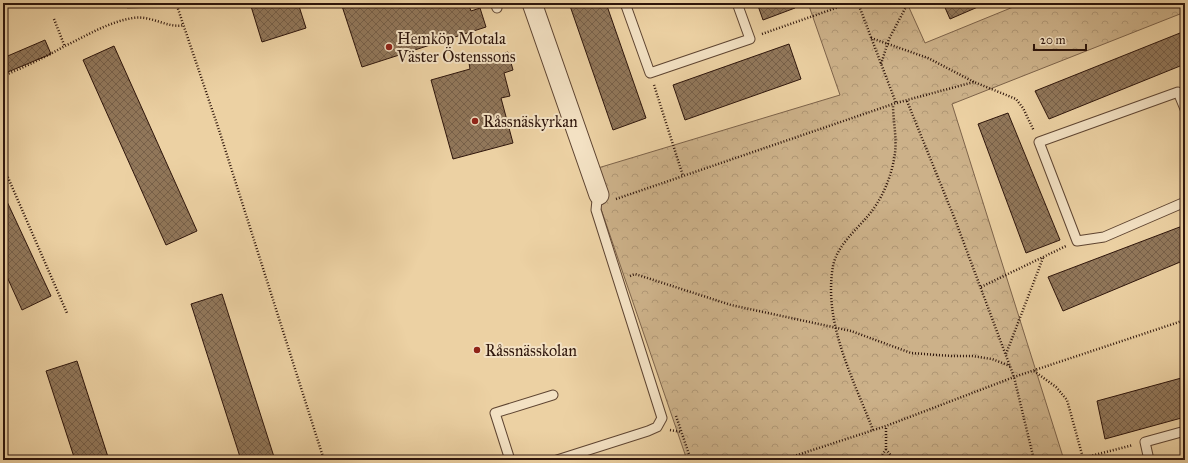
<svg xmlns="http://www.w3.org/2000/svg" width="1188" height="463" font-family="'IM FELL Great Primer',serif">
<defs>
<pattern id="grass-dots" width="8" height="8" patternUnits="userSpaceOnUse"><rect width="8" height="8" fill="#ccb189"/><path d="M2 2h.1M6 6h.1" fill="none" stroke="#b09775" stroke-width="1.8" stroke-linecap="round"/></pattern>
<pattern id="park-crowns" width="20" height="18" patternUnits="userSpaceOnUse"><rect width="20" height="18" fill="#ccb189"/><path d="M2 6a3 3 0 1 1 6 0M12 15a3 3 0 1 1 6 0" fill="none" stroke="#b09775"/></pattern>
<pattern id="building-cross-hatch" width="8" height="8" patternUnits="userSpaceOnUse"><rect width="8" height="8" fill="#91775a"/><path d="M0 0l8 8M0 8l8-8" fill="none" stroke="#776049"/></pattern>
</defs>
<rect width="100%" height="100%" fill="#ecd1a3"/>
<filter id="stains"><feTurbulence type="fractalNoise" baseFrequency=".005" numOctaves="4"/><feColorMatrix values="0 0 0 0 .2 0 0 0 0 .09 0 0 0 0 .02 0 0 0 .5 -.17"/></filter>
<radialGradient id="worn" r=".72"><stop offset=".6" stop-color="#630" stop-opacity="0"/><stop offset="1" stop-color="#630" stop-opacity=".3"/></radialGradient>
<path fill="url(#grass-dots)" stroke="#7d634a" d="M 124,3 L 159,3 L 156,7 L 127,8 Z"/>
<path fill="url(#park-crowns)" stroke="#7d634a" d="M 808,3 L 907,3 L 925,43 L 1023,3 L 1185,3 L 1185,12 L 952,104 L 1064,460 L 687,460 L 588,171 L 840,95 Z"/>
<path fill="url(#building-cross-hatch)" stroke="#2e150b" d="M 250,3 L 298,3 L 306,28 L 262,42 Z
M 341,3 L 468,3 L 471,11 L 480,8 L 486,27 L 362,67 Z
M 569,3 L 606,3 L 646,118 L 613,130 Z
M 757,3 L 793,3 L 795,8 L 763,20 Z
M 943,3 L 987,3 L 950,19 Z
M 1185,31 L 1185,64 L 1049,119 L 1035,91 Z
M 45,40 L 51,54 L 3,74 L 3,58 Z
M 789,44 L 801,79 L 685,120 L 673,85 Z
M 114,46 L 197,231 L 166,245 L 83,60 Z
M 508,52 L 513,70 L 504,73 L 510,96 L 501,98 L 513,143 L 453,159 L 431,80 L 470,69 L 469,63 Z
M 1008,113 L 1060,240 L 1026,253 L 978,124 Z
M 3,193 L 51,296 L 22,310 L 3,268 Z
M 1185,225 L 1185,260 L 1063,311 L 1048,277 Z
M 222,294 L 275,460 L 241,460 L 191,304 Z
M 77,361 L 109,460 L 75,460 L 46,371 Z
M 1185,377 L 1185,417 L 1105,439 L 1097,401 Z"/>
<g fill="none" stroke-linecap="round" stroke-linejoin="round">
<g stroke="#5e4431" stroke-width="11">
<path id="lane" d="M 495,3 L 497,8
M 625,3 L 650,73 L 750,39 L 737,3
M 1185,109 L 1178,92 L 1039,142 L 1077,241 L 1104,237 L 1185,202
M 510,460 L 495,413 L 553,395
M 557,460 L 648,431 L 657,427 L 662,418 L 596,210 L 597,200 L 599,195
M 1149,460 L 1145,442 L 1185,431"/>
</g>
<g stroke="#5e4431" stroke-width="21">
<path id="street" d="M 532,3 L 599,195"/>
</g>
<path stroke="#2e150b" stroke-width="2.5" stroke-dasharray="1 2" stroke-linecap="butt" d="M 176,3 L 219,130 L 324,460
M 858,3 L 896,103
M 1176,3 L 1185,9
M 54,19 L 65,47
M 762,34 L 850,3
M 871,38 L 928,58 L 974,82
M 881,64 L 889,39 L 908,3
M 3,76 C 24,67 44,58 63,47 C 86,36 108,22 133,18 C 152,15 168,29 184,25
M 654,85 L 683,176
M 907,101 L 956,222 L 1014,377 L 1034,460
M 3,166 L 67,313
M 616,199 L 896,103 L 974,82 L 1016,99 L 1023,108 L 1034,131
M 630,276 L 635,274 L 731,305 L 851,331 L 911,353 L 951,356 L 972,356 L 992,359 L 1010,366
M 981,287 L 1066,246
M 1006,354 L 1043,258
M 1034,371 L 1056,387 L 1067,400 L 1083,458
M 676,416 L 691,460
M 670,430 L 681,432
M 873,430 C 853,378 823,323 833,266 C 837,246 855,231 867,217 C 882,200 892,176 895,153 C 897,138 893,120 893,105
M 886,449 L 894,460
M 782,460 L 886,426 L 1014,377 L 1185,320
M 879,460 L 886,449 L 886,426
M 1075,460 L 1133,445"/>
<use href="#lane" stroke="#f3e1c3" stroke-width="9"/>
<use href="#street" stroke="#f3e1c3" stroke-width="19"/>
</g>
<g fill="#8f2418" stroke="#f3e1c3" stroke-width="1.5">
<circle cx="389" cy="47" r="4"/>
<circle cx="475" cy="121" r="4"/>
<circle cx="477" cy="350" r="4"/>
</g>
<g text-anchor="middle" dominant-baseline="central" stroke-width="4" stroke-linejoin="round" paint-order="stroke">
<g font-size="16" fill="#2e150b" stroke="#f3e1c3" text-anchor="start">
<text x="397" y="38">Hemköp Motala<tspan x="397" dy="18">Väster Östenssons</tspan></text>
<text x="483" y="121">Råssnäskyrkan</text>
<text x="485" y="350">Råssnässkolan</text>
</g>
</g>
<rect width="1188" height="463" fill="none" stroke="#ecd1a3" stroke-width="16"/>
<rect x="4" y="4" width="1180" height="455" fill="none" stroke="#2e150b" stroke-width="2"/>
<rect x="8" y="8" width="1172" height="447" fill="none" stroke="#2e150b"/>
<path d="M1034 44v6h52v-6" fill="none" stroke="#2e150b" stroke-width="2"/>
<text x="1040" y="44" font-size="12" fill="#2e150b" stroke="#f3e1c3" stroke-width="3" paint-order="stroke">20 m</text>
<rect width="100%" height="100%" filter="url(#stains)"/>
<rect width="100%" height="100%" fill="url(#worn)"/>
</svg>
